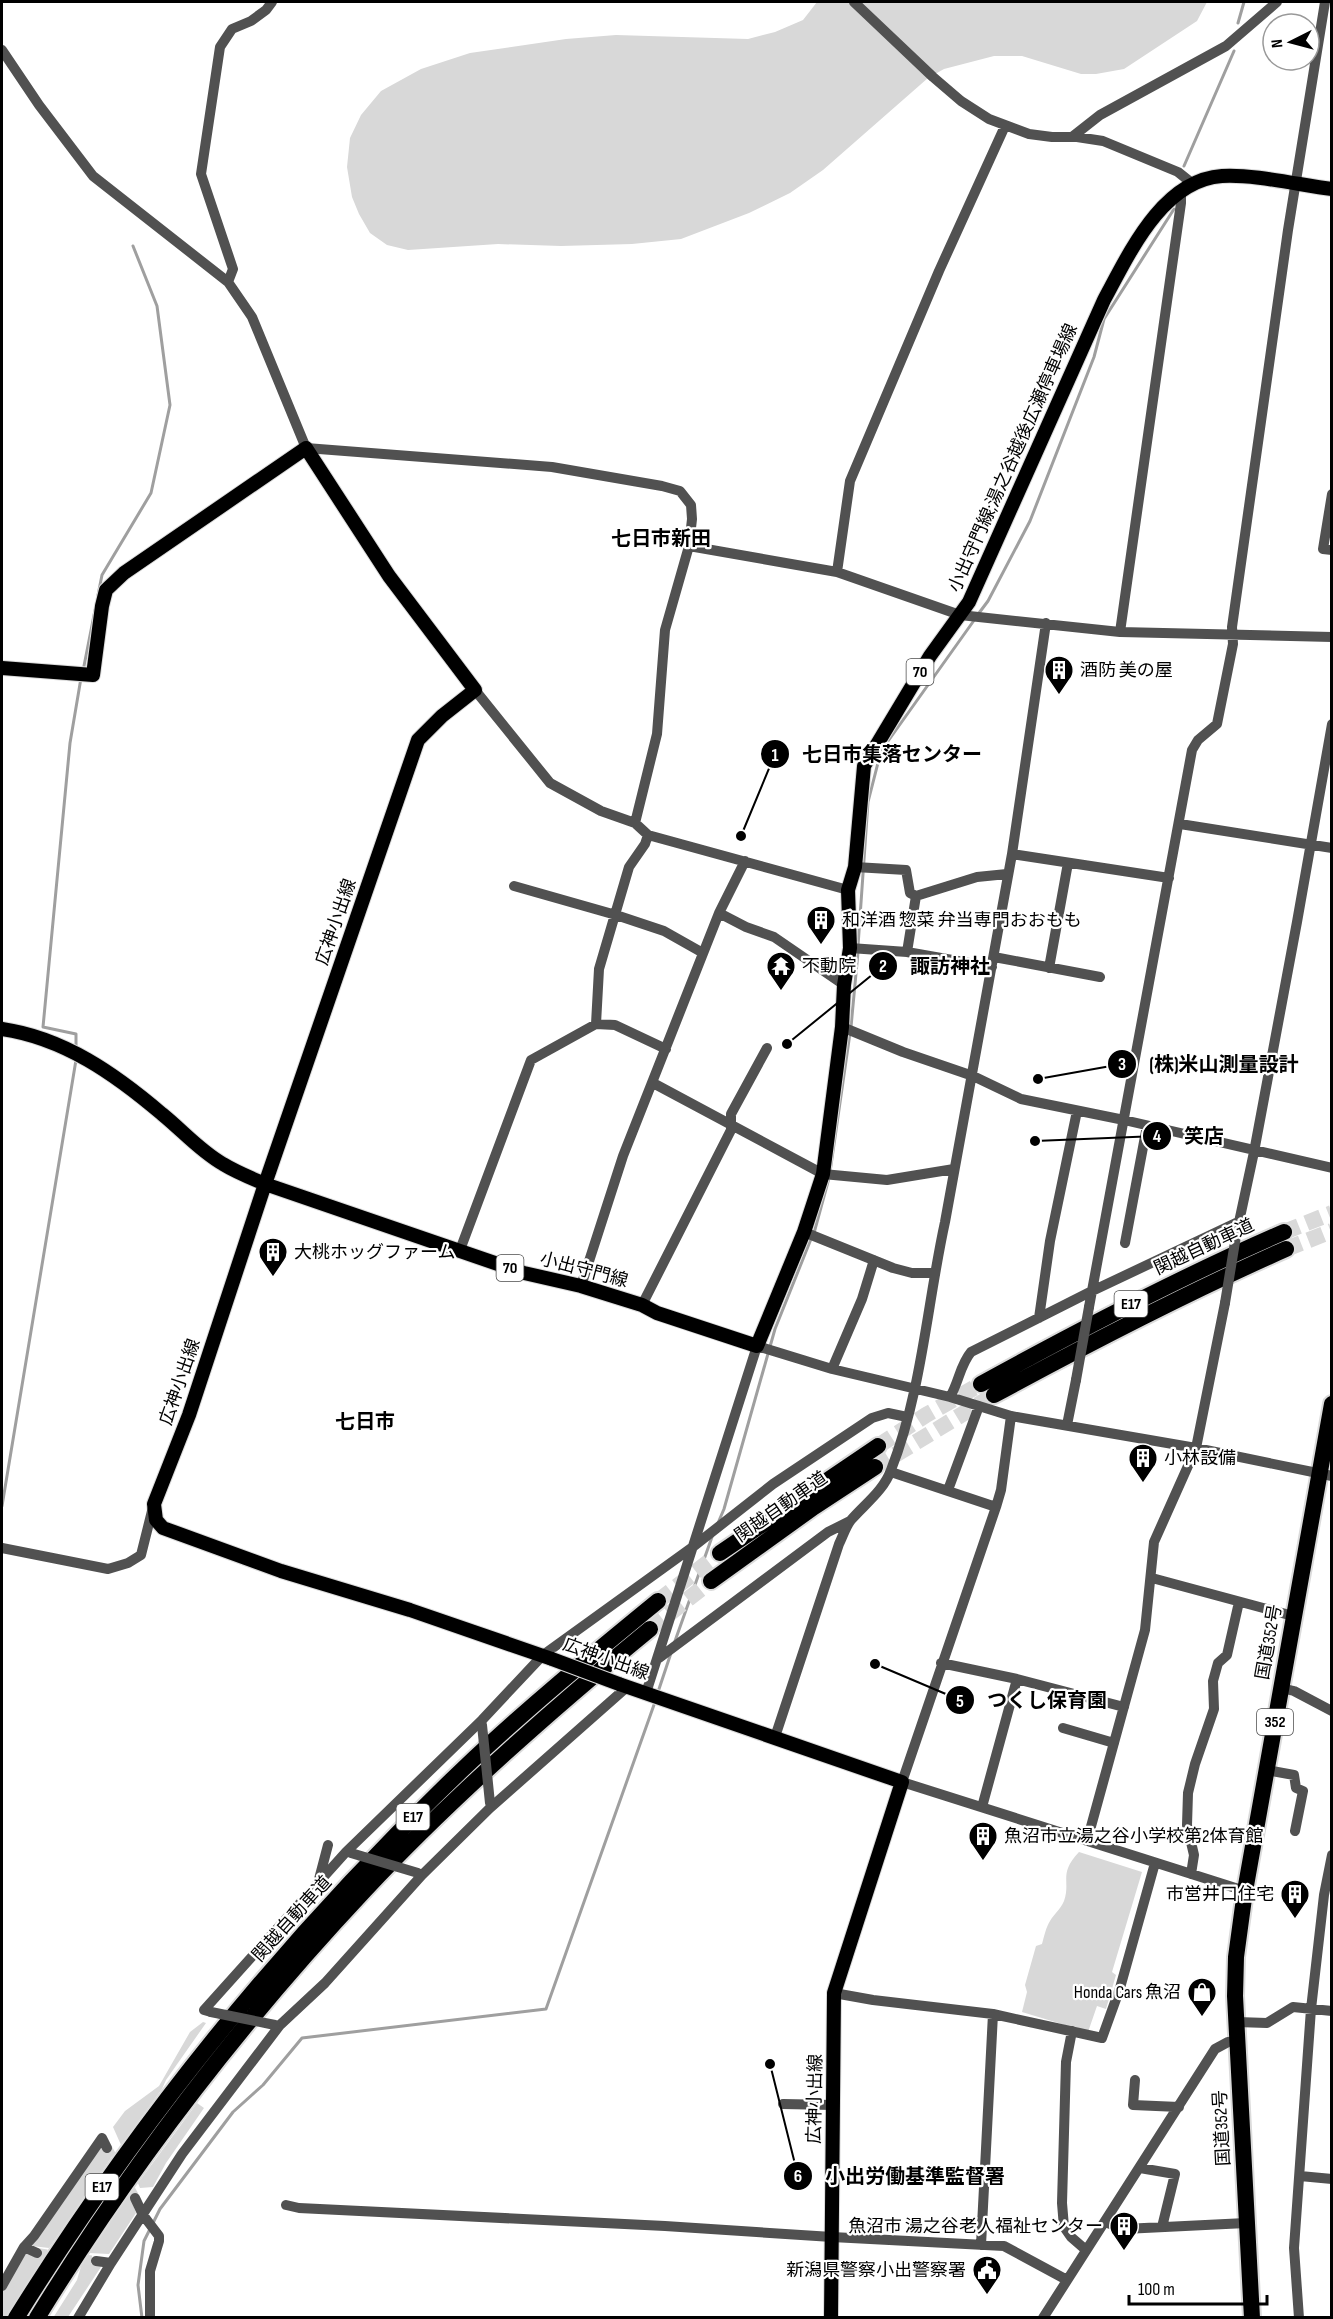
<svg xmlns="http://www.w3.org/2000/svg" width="1333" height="2319" font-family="'Sofia Sans Condensed','Noto Sans JP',sans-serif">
<rect width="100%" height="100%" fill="#fff"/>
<path fill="#d8d8d8" d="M 817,2 L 1207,2 L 1197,21 L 1124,69 L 1096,74 L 1081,74 L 1022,56 L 994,56 L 944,69 L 928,78 L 823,170 L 790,193 L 749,213 L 681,239 L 632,244 L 561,246 L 498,244 L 408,250 L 387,245 L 370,233 L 359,214 L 352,197 L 347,167 L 350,138 L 361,115 L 381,91 L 421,69 L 470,53 L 566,39 L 616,35 L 748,39 L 775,32 L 803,20 Z
M 1079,1852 L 1142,1872 L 1112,1972 L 1116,1975 L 1106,2009 L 1097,2006 L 1088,2032 L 1022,2012 L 1027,1992 L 1025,1985 L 1036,1946 L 1042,1944 C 1044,1937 1046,1927 1050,1921 C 1054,1914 1060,1910 1064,1901 C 1071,1881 1058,1874 1079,1852 Z
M 203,2022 L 206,2023 L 166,2080 L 162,2089 L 121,2145 L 113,2127 L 125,2111 L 159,2086 L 190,2032 Z
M 197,2103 L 204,2108 L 166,2163 L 153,2187 L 140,2188 L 138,2183 Z
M 102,2148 L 106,2149 L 111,2158 L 49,2248 L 32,2246 L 38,2234 L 98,2149 Z
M 129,2194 L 136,2213 L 109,2254 L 89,2253 Z
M 26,2253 L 45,2256 L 6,2317 L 2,2317 L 2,2290 Z
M 82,2263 L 100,2265 L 101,2267 L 68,2317 L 53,2318 L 77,2280 Z"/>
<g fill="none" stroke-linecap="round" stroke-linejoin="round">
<path stroke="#9f9f9f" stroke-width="3" d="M 1238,23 L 1244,2
M 1184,166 L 1234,51
M 98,595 L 102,575 L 151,493 L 170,405 L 157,306 L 133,246
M 979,613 L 988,601 L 1030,521 L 1094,357 L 1104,319 L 1174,209
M 83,671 L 95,610
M 858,946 L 868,802 L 881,751 L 975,619
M 851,1027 L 858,952
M 76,1050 L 76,1034 L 43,1027 L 70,743 L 81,678
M 830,1172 L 850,1033
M 814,1233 L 829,1178
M 2,1506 L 76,1060
M 718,1523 L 724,1509 L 775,1329 L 811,1239
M 675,1641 L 712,1537
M 658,1692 L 671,1653
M 142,2318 L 138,2285 L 144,2241 L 160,2209 L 233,2112 L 263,2085 L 302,2038 L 546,2009 L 655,1702"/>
<path stroke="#d9d9d9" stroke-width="10" stroke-dasharray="10 5" stroke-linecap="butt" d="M 107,2148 L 135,2198
M 37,2253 L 96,2261"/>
<path stroke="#d9d9d9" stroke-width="16" stroke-dasharray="16 8" stroke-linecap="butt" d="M 1284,1232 L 1332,1213
M 1286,1249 L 1332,1231
M 878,1446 L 926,1415 L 981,1384
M 875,1467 L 994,1395
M 658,1601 L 720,1553
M 650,1629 L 711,1581"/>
<g stroke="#dbdbdb" stroke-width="16">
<path id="major" d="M 2,668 L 93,675 L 102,606 L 106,590 L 124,573 L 306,448 L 389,576 L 475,690 L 442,716 L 418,740 L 265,1184 L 189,1415 L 154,1504 L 156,1520 L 163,1528 L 281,1571 L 410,1610 L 552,1659
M 2,1029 C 64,1038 115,1074 162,1114 C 183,1131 200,1151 223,1164 C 236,1172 251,1178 265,1184 L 524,1273 L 581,1286 L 642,1305 L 657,1313 L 757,1346 L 804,1232 L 823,1174 L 842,1027 L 844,985 L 850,948 L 848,890 L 855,867 L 864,766 L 930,656 L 969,602 L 1104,300 C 1129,254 1162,180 1222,176 C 1253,174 1300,185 1332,189
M 619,1684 L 902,1782 L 834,1993 L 831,2318"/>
</g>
<g stroke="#dbdbdb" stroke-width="20">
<path id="highway" d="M 981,1384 C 1081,1329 1180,1277 1284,1232
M 994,1395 C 1090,1343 1186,1293 1286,1249
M 720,1553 L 878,1446
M 711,1581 L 814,1507 L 875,1467
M 16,2318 C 141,2117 292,1932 463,1769 C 525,1710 592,1655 658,1601
M 37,2318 C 131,2165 242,2021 365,1890 C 453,1796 550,1711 650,1629
M 1252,2318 L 1235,1996 L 1236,1957 L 1245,1891 L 1332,1404"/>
</g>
<path stroke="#515151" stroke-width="10" d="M 854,2 L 933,77 L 961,101 L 989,119 L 1029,134 L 1052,137 L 1077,137 L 1103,141 L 1178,172 L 1193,184
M 2,50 L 39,105 L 93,176 L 228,282 L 252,317 L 306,448 L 552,467 L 662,486 L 680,491 L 691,505 L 692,519 L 689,546 L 665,630 L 657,734 L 635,823
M 1072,137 L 1100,115 L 1226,46 L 1277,2
M 228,282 L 233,269 L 201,174 L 220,47 L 232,29 L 251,21 L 266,10 L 272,2
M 1332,494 L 1323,549 L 1332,550
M 689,546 L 837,572 L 960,615 L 1120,632 L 1332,637
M 837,572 L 850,481 L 939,271 L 1005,126
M 1120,632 L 1181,203 L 1181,196 L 1178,193
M 475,690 L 550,783 L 601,811 L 635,823 L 648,835 L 848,890
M 1180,824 L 1332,848
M 1012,854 L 1169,878
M 855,867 L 906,870 L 910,893 L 916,896
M 514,886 L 616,915 L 664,931 L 703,953
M 719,913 L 746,927 L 774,937 L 844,985
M 850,948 L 907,952 L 992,967
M 907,952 L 916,896 L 977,877 L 1007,874
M 994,957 L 1100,977
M 1049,968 L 1068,863
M 596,1024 L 599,969 L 629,867 L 645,844 L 648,835
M 842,1027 L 903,1052 L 973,1076 L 1021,1099 L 1124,1120 L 1332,1168
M 653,1083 L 823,1174 L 887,1180 L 954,1169
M 804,1232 L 893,1268 L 912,1273 L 934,1273
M 1236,1236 L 1254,1152 L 1297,922 L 1332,724
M 1125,1243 L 1147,1126
M 460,1250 L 531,1060 L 596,1024 L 615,1025 L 666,1049
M 581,1286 L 623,1156 L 719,913 L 745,861
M 642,1305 L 731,1130 L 731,1114 L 767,1048
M 1089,1307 L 1192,750 L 1198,740 L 1217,724 L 1233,644 L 1232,627 L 1288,230 L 1325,2
M 1039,1318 L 1050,1241 L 1077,1111
M 832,1369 L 862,1299 L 874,1260
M 950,1397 C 959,1382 960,1365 971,1352 L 1090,1292 L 1238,1222
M 1011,1416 L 1001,1490 L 996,1507 L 902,1782 L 1245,1891
M 1067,1425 L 1076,1380
M 891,1472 L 996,1507
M 948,1490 L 979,1406
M 2,1548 L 108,1569 L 128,1563 L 141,1555 L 153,1507
M 1152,1578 L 1293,1616
M 659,1658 L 828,1532 L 850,1521
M 941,1663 L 1017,1679 L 1124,1707
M 1281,1688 L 1294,1691 L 1332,1711
M 646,1693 L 757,1346 L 832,1369 L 950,1397 L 1011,1416 L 1196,1448 L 1332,1476
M 1063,1728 L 1114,1743
M 775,1737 L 839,1544 C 843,1536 846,1526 851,1520 C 865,1504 884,1490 891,1470 C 922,1391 927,1304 945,1222 L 1012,854 L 1046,623
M 1272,1771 L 1294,1775 L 1296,1788 L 1303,1791 L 1295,1831
M 982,1807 L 1017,1679
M 1087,1841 L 1145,1630 L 1154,1542 L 1196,1448 L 1225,1303
M 1191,1874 L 1194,1855 L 1187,1825 L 1188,1793 L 1195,1764 L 1214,1709 L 1213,1681 L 1218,1663 L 1227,1655 L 1239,1602
M 318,1883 L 328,1845
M 834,1993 L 873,2000 L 993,2014 L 1102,2038 L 1120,1988 L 1155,1863
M 211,2012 L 204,2010 L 346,1852 L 482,1720 L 543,1655 L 694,1546 L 773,1484 L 872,1418 L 888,1413 L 907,1417
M 1237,2022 L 1267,2023 L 1293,2007 L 1332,2011
M 1072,2031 L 1066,2062 L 1062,2203 L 1064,2227 L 1071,2237 L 1086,2250
M 1135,2080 L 1133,2105 L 1179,2107
M 783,2104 L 833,2105
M 1140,2168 L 1175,2174 L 1162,2227
M 1300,2176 L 1332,2179
M 135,2198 L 143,2215 L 159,2236 L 159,2241 L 150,2271 L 150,2318
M 286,2205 L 299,2208 L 665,2226 L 832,2237 L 1004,2246 L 1067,2280
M 1105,2222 L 1124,2229 L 1246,2223
M 981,2245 L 993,2014
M 24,2247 L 37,2253
M 96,2261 L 111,2263
M 2,2286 L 24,2247 L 34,2236 L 102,2138 L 107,2148
M 78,2318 L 111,2263 L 182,2154 L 280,2025 L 325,1983 L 422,1875 L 490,1808 L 627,1687
M 1043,2318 L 1215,2049 L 1228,2042 L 1238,2041
M 1299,2318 L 1294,2248 L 1311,2009 L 1324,1895 L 1332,1855"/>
<use href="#major" stroke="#000" stroke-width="14"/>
<use href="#highway" stroke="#000" stroke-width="16"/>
<g stroke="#dbdbdb" stroke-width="16" stroke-linecap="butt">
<path id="major-bridge" d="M 552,1659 L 619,1684"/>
</g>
<path stroke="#515151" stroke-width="10" d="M 1225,1303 L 1236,1236
M 1076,1380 L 1089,1307
M 482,1725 L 490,1803
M 351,1853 L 418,1873
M 211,2012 L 275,2025"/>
<use href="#major-bridge" stroke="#000" stroke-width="14"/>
</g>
<defs>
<g id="building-pin" transform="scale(1.5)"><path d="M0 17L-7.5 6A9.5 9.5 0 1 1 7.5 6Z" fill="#000" stroke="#fff"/><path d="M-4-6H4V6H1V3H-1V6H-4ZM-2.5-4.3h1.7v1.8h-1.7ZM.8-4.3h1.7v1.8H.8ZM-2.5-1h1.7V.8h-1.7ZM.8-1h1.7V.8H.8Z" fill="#fff"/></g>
<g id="temple-pin" transform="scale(1.5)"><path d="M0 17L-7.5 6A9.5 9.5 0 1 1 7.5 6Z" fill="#000" stroke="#fff"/><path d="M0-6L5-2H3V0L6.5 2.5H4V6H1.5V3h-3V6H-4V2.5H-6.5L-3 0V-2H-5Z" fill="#fff"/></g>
<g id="shop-pin" transform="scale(1.5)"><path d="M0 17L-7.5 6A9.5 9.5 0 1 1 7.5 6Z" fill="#000" stroke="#fff"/><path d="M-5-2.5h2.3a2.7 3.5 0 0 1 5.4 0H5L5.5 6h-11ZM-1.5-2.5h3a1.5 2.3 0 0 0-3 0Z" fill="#fff"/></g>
<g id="civic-pin" transform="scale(1.5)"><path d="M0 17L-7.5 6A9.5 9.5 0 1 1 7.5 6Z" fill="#000" stroke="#fff"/><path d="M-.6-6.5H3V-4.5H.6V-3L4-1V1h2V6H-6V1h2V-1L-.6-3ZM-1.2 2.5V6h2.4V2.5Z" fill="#fff"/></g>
</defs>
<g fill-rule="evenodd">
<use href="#building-pin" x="1059" y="670"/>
<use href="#building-pin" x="821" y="920"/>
<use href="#temple-pin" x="781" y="966"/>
<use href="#building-pin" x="273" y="1252"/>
<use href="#building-pin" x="1143" y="1458"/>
<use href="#building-pin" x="983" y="1836"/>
<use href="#building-pin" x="1295" y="1894"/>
<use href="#shop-pin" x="1202" y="1992"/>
<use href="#building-pin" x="1124" y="2226"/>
<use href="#civic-pin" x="987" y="2270"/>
</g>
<g text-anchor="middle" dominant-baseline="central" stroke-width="4.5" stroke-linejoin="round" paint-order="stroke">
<g fill="#fff" stroke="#4c4c4c" stroke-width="1.5">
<rect x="906.5" y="659" width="27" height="26" rx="4.5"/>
<rect x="496.5" y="1255" width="27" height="26" rx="4.5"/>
<rect x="1114.5" y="1291" width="33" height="26" rx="4.5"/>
<rect x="1257" y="1709" width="36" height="26" rx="4.5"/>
<rect x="396.5" y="1804" width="33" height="26" rx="4.5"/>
<rect x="85.5" y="2174" width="33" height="26" rx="4.5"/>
</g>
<g font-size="16" font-weight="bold" fill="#000">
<text x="920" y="672">70</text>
<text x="510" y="1268">70</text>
<text x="1131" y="1304">E17</text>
<text x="1275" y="1722">352</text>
<text x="413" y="1817">E17</text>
<text x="102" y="2187">E17</text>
</g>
<g font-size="18" fill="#000" stroke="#fff">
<text transform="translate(1013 458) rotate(-66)">小出守門線;湯之谷越後広瀬停車場線</text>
<text transform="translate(336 922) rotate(-71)">広神小出線</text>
<text transform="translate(1204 1247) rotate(-25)">関越自動車道</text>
<text transform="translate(584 1270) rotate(15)">小出守門線</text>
<text transform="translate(180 1382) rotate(-71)">広神小出線</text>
<text transform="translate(781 1507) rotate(-35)">関越自動車道</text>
<text transform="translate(1269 1642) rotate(-80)">国道352号</text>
<text transform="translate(606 1659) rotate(20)">広神小出線</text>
<text transform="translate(292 1919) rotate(-48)">関越自動車道</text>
<text transform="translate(815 2099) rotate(-89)">広神小出線</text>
<text transform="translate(1222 2128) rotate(-93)">国道352号</text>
</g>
<g font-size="18" fill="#000" stroke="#fff" text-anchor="start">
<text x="1080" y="670">酒防 美の屋</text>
<text x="842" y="920">和洋酒 惣菜 弁当専門おおもも</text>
<text x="802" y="966">不動院</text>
<text x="294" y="1252">大桃ホッグファーム</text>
<text x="1164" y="1458">小林設備</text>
<text x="1004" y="1836">魚沼市立湯之谷小学校第2体育館</text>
<text x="1274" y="1894" text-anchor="end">市営井口住宅</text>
<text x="1181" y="1992" text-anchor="end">Honda Cars 魚沼</text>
<text x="1103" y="2226" text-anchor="end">魚沼市 湯之谷老人福祉センター</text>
<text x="966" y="2270" text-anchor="end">新潟県警察小出警察署</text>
</g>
<g font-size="20" font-weight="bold" fill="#000" stroke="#fff">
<text x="661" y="539">七日市新田</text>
<text x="365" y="1422">七日市</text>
</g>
</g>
<path fill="none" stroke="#000" stroke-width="2" d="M741 836L775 754M787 1044L883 966M1038 1079L1122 1064M1035 1141L1157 1136M875 1664L960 1700M770 2064L798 2176"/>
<g fill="#000" stroke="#fff" stroke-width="2">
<circle cx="741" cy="836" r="6"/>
<circle cx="787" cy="1044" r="6"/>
<circle cx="1038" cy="1079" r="6"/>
<circle cx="1035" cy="1141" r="6"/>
<circle cx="875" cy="1664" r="6"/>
<circle cx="770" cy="2064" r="6"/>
<circle cx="775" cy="754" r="15"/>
<circle cx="883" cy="966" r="15"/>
<circle cx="1122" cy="1064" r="15"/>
<circle cx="1157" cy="1136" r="15"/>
<circle cx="960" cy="1700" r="15"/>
<circle cx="798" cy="2176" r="15"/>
</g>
<g font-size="18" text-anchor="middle" font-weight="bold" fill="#fff">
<text x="775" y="761">1</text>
<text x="883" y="972">2</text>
<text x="1122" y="1070">3</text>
<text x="1157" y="1142">4</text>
<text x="960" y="1707">5</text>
<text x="798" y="2182">6</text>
</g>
<g font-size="20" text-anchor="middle" font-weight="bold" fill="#000" stroke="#fff" stroke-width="4.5" stroke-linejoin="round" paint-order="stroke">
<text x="892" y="761">七日市集落センター</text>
<text x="950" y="973">諏訪神社</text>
<text x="1224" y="1071">(株)米山測量設計</text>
<text x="1204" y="1143">笑店</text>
<text x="1047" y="1707">つくし保育園</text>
<text x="915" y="2183">小出労働基準監督署</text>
</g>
<rect width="1333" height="2319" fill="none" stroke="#000000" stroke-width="6"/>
<g transform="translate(1291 42) rotate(264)"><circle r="28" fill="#ffffff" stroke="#999999" stroke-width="1.5"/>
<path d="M0-4.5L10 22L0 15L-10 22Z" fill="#000000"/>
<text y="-9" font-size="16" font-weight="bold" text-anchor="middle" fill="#000000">N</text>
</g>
<path d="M1129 2295v9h138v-9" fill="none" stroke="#000000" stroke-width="3"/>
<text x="1138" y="2295" font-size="18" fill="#000000" stroke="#ffffff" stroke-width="4.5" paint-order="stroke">100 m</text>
</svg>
